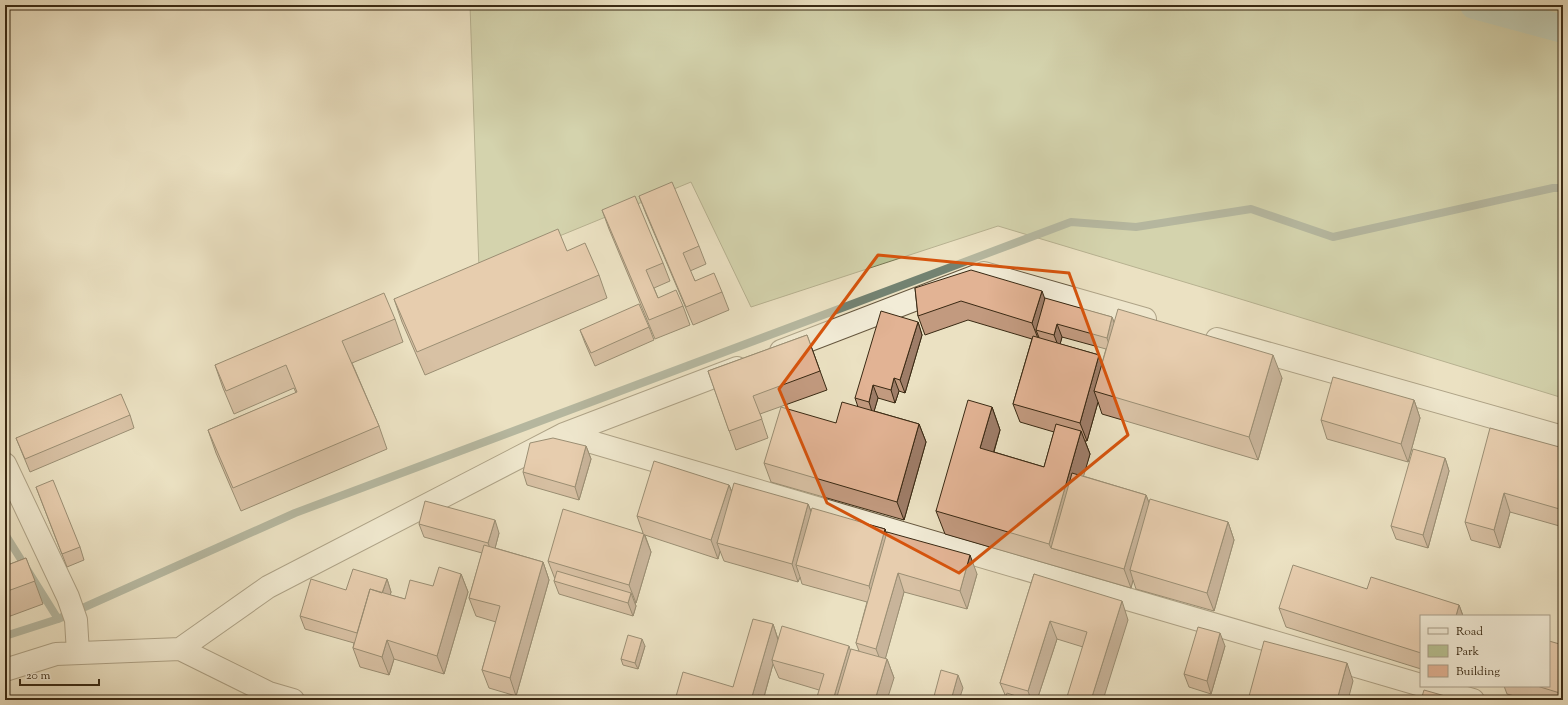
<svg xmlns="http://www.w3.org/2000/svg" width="1568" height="705" font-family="'Sorts Mill Goudy',serif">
<rect width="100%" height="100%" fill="#ebe1c2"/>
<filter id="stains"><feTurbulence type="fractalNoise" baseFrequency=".005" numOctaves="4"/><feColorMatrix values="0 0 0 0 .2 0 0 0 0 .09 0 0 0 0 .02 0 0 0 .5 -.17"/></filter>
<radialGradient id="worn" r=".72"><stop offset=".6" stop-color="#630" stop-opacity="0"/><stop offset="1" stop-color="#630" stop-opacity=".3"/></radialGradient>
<path fill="#b8c293" stroke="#787653" d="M 470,5 L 1563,5 L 1563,398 L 1211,290 L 998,226 L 751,307 L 691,182 L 479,269 Z"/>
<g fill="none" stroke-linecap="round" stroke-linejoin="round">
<path stroke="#738271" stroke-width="8" d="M 5,534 L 58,619
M 5,636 L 58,619 L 295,513 L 1071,222 L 1136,227 L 1251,209 L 1333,237 L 1553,188 L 1563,188"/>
<path stroke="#99beaf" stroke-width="28" d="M 1474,5 L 1563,29"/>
<g stroke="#66573f" stroke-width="24">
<path id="minor" d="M 1217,339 L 1563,437
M 781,351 L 984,273 L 1145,319
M 564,434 L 1421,685
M 5,464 L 68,597 L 76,620 L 78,653
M 180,649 L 268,587 L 564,434 L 737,368
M 5,670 L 56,654 L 180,649 L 269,693 L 293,700
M 1425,686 L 1473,700"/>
</g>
<use href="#minor" stroke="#f2ecd7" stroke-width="22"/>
</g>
<path fill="#c29a7f" stroke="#392913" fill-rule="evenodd" d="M 639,196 L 699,246 L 706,264 L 690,271 L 695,281 L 722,292 L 729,310 L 693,325 L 646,214 Z
M 602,210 L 663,263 L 670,281 L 654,288 L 658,298 L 683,306 L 690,325 L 655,339 L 609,229 Z
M 599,275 L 607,298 L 425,375 L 402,322 L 394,299 Z
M 915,288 L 1045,299 L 1112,317 L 1114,322 L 1282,378 L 1258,460 L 1102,414 L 1098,402 L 1087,441 L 1085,441 L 1090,454 L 1083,476 L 1146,495 L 1149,503 L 1228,522 L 1234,540 L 1214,611 L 1136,589 L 1133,580 L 1131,588 L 945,534 L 936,511 L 992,407 L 1000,430 L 994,452 L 1044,467 L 1054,432 L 1020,422 L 1013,404 L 1032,339 L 968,320 L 925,335 L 918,316 ZM 1062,337 L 1106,349 L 1102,363 L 1099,355 L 1060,344 Z
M 395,319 L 403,342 L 352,363 L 379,426 L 387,449 L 241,511 L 216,453 L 208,430 L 296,393 L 294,388 L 234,414 L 223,388 L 215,365 Z
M 918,322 L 922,335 L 905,393 L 899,391 L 895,403 L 878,398 L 874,411 L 919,424 L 926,442 L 904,520 L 771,482 L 764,463 L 836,423 L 858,407 L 855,398 Z
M 649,327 L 654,340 L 595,366 L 585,343 L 580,330 Z
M 807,335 L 827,390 L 760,414 L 768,438 L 736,450 L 708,371 Z
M 1414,400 L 1420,418 L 1408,462 L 1327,439 L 1321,420 Z
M 130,415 L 134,428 L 30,472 L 16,438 Z
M 586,446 L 591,459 L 579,500 L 527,485 L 523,472 Z
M 1563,448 L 1563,527 L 1510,512 L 1500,548 L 1471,540 L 1465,522 Z
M 1445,458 L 1449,471 L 1428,548 L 1396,539 L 1391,526 Z
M 729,485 L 732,492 L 808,504 L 811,511 L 885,529 L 887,535 L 977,574 L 967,609 L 904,592 L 885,659 L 887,659 L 894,678 L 819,690 L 779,678 L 773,664 L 764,697 L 733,687 L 773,624 L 778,639 L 851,651 L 859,651 L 856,643 L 867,602 L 802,584 L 800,577 L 798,582 L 724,561 L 720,551 L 718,559 L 645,535 L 651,552 L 636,603 L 635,603 L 636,606 L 633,616 L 559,594 L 554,581 L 555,579 L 548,561 L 643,533 L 637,516 Z
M 36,487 L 80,547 L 84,560 L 67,567 Z
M 419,524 L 499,533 L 495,548 L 543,562 L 549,580 L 516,696 L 489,688 L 482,670 L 496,622 L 476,616 L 469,598 L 482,553 L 424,537 Z
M 26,558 L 43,604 L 5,618 L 5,566 Z
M 461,574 L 468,592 L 444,674 L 394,659 L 389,675 L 360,667 L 353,648 L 354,643 L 305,629 L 300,616 L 346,590 L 387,579 L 391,592 L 390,595 L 405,599 Z
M 1034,574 L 1128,620 L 1083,647 L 1057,639 L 1037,700 L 1005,700 L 1006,697 L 1000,683 Z
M 1367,589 L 1459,605 L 1463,616 L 1421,616 L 1421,669 L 1286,627 L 1279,608 Z
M 1563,645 L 1563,700 L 1529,700 L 1507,694 L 1504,686 L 1549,686 Z
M 645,646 L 638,669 L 623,665 L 621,659 Z
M 1225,646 L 1211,694 L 1189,687 L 1184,674 Z"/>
<path fill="#9e7d68" stroke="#392913" d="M 1042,291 L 1049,310 L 1036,330 L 1040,340 L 1039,341 L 1032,323 Z
M 1112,317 L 1117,330 L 1111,351 L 1107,338 Z
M 918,322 L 922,335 L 905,393 L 900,380 Z
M 1057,324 L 1062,337 L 1059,348 L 1054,335 Z
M 1099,355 L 1106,373 L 1094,391 L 1098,402 L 1087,441 L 1080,423 Z
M 1273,355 L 1282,378 L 1258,460 L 1249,437 Z
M 894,378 L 899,391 L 895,403 L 891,390 Z
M 873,385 L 878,398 L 873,415 L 869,402 Z
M 1414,400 L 1420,418 L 1408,462 L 1401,444 Z
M 992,407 L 1000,430 L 988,471 L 980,448 Z
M 919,424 L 926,442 L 904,520 L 897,502 Z
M 1081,431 L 1090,454 L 1062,551 L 1051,548 L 1049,544 Z
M 586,446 L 591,459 L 579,500 L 575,487 Z
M 1445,458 L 1449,471 L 1428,548 L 1423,535 Z
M 729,485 L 736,503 L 717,543 L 720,551 L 718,559 L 711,540 Z
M 1504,493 L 1510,512 L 1500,548 L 1494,530 Z
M 1146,495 L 1153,513 L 1130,570 L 1133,580 L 1131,588 L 1124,569 Z
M 808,504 L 815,522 L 796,565 L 800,577 L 798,582 L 792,564 Z
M 495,520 L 499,533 L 493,556 L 488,543 Z
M 1228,522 L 1234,540 L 1214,611 L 1207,593 Z
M 885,529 L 891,548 L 875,604 L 869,586 Z
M 644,534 L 651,552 L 636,603 L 629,585 Z
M 970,555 L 977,574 L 967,609 L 960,591 Z
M 543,562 L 549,580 L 516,696 L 510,678 Z
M 898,573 L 904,592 L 883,667 L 876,649 Z
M 461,574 L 468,592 L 444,674 L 437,656 Z
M 387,579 L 391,592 L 387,607 L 382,594 Z
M 631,593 L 636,606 L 633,616 L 628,603 Z
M 1122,601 L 1128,620 L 1103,700 L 1091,700 Z
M 1459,605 L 1463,616 L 1456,616 Z
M 1050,621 L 1057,639 L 1037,700 L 1031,700 L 1028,691 Z
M 773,624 L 779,643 L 772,660 L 773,664 L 763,700 L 751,700 Z
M 1220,633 L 1225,646 L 1211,694 L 1207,681 Z
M 642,639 L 645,646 L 638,669 L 635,663 Z
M 387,640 L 394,659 L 389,675 L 382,657 Z
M 849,646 L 855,664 L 845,700 L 833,700 Z
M 887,659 L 894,678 L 887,700 L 875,700 Z
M 1347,663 L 1353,681 L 1348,700 L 1337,700 Z
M 958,675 L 963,688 L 959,700 L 951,700 Z"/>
<path fill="#e2b394" stroke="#392913" d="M 672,182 L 699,246 L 683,253 L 695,281 L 714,273 L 722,292 L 686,307 L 639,196 Z
M 635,196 L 663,263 L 646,270 L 658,298 L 676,290 L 683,306 L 649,320 L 602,210 Z
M 558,229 L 567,251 L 585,243 L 599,275 L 417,352 L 394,299 Z
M 971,270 L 1042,291 L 1032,323 L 961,301 L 918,316 L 915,288 Z
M 384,293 L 395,319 L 342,341 L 379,426 L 233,488 L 208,430 L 297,392 L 286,365 L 226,391 L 215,365 Z
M 1045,298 L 1112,317 L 1107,338 L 1057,324 L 1054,335 L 1036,330 Z
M 639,304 L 649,327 L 591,353 L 580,330 Z
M 1118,309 L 1273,355 L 1249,437 L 1094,391 Z
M 881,311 L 918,322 L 900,380 L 894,378 L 891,390 L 873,385 L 869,402 L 855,398 Z
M 807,335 L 820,371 L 753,396 L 762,419 L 729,431 L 708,371 Z
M 1033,336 L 1099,355 L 1080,423 L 1013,404 Z
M 1333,377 L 1414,400 L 1401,444 L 1321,420 Z
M 121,394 L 130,415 L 25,459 L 16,438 Z
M 968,400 L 992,407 L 980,448 L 1044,467 L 1056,424 L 1081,431 L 1049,544 L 936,511 Z
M 842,402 L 919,424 L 897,502 L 764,463 L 781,407 L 836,423 Z
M 1490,428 L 1563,448 L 1563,510 L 1504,493 L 1494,530 L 1465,522 Z
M 553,438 L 586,446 L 575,487 L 523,472 L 530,443 Z
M 1413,449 L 1445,458 L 1423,535 L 1391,526 Z
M 654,461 L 729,485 L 711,540 L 637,516 Z
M 1072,473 L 1146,495 L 1124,569 L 1051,548 Z
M 53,480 L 80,547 L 62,554 L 36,487 Z
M 734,483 L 808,504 L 792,564 L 717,543 Z
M 1150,499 L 1228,522 L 1207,593 L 1130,570 Z
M 425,501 L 495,520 L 488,543 L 419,524 Z
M 812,508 L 885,529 L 869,586 L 796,565 Z
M 563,509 L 644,534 L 629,585 L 548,561 Z
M 887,532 L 970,555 L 960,591 L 898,573 L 876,649 L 856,643 Z
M 484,545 L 543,562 L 510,678 L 482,670 L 500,606 L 469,598 Z
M 26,558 L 35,581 L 5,592 L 5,566 Z
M 1293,565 L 1367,589 L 1371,577 L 1459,605 L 1456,616 L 1421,616 L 1421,653 L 1279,608 Z
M 439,567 L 461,574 L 437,656 L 387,640 L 382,657 L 353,648 L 370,589 L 405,599 L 410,580 L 433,586 Z
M 353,569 L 387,579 L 382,593 L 370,589 L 357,633 L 300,616 L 311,579 L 346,590 Z
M 557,571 L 631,593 L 628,603 L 554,581 Z
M 1034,574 L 1122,601 L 1091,700 L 1066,700 L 1087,632 L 1050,621 L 1028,691 L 1000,683 Z
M 753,619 L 773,624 L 751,700 L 675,700 L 683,672 L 733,687 Z
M 782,626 L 849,646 L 833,700 L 816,700 L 824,674 L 772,660 Z
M 1198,627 L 1220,633 L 1207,681 L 1184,674 Z
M 628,635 L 642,639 L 635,663 L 621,659 Z
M 1264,641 L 1347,663 L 1337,700 L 1248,700 Z
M 1549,641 L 1563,645 L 1563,694 L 1537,686 L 1549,686 Z
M 851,649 L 887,659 L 875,700 L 836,700 Z
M 941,670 L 958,675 L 951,700 L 933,700 Z
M 1424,690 L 1459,700 L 1421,700 Z
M 1007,693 L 1028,700 L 1005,700 Z
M 758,695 L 776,700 L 756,700 Z"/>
<path d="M0 0H1568V705H0ZM 878,255 L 1069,273 L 1128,435 L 959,573 L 827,503 L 779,389 Z" fill="#ebe1c2" fill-opacity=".55" fill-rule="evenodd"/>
<path fill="none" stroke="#d6540d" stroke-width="3" stroke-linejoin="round" d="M 878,255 L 1069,273 L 1128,435 L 959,573 L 827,503 L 779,389 Z"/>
<rect width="1568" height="705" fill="none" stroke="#ebe1c2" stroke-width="20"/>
<rect x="6" y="6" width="1556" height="693" fill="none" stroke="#392913" stroke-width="2"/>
<rect x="10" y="10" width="1548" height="685" fill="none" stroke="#392913"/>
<rect x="1420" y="615" width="130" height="72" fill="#f2ecd7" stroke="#a89e89"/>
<rect x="1428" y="628" width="20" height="6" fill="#f2ecd7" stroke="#a89e89"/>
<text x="1456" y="635" font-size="12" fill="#392913">Road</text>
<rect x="1428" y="645" width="20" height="12" fill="#b8c293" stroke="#a89e89"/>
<text x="1456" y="655" font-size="12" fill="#392913">Park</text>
<rect x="1428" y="665" width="20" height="12" fill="#e2b394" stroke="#a89e89"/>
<text x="1456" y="675" font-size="12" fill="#392913">Building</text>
<path d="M20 679v6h79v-6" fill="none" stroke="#392913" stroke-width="2"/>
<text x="26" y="679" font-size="12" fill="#392913" stroke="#f2ecd7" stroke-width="3" paint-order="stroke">20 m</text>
<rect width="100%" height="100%" filter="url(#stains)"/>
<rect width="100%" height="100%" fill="url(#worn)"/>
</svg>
